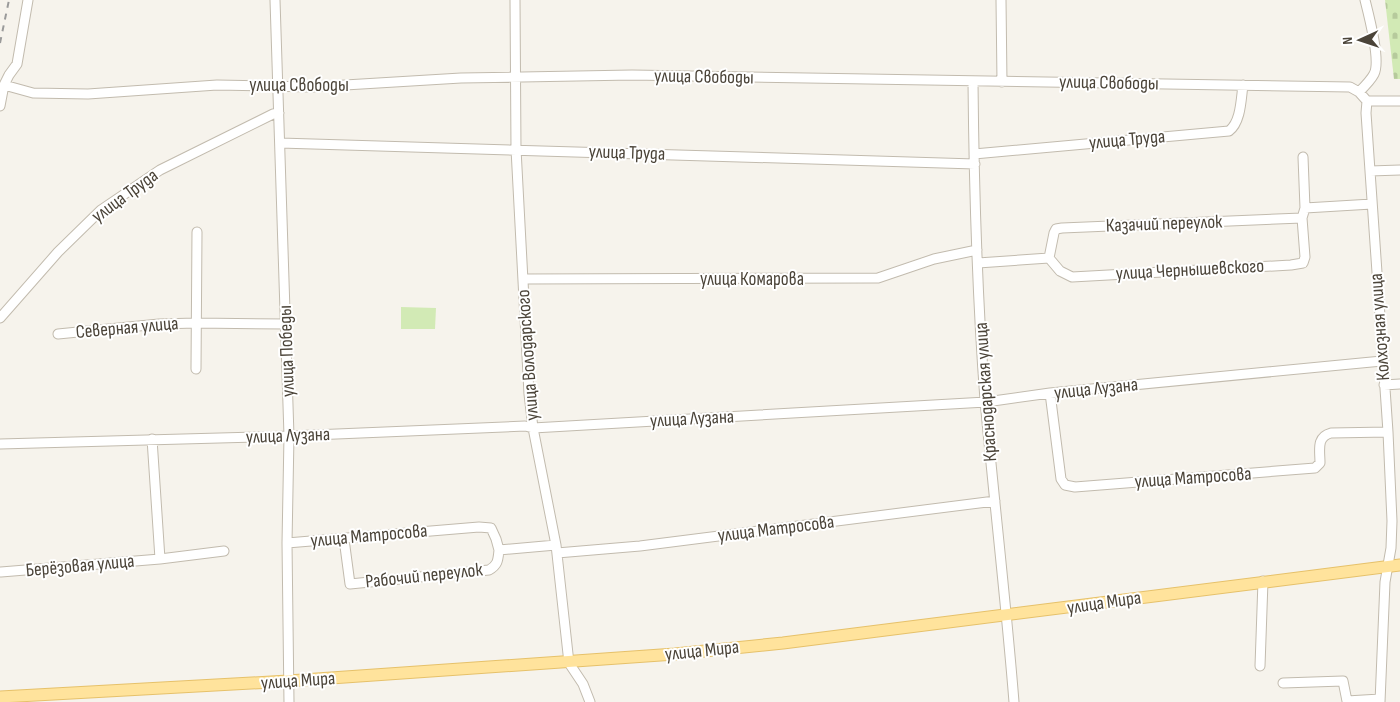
<svg xmlns="http://www.w3.org/2000/svg" width="1400" height="702" font-family="'Sofia Sans Condensed',sans-serif">
<defs>
<pattern id="cemetery-stones" width="16" height="16" patternUnits="userSpaceOnUse" patternTransform="scale(1.25)"><rect width="16" height="16" fill="#d2eab5"/><path d="M2 7V4a2 2 0 0 1 4 0v3zM10 15v-3a2 2 0 0 1 4 0v3z" fill="#b6ca9c"/></pattern>
</defs>
<rect width="100%" height="100%" fill="#f6f3ec"/>
<path fill="url(#cemetery-stones)" d="M 1385,0 L 1400,0 L 1400,79 L 1394,79 Z"/>
<path fill="#d2eab5" d="M 401,307 L 436,308 L 435,329 L 401,329 Z"/>
<g fill="none" stroke-linecap="round" stroke-linejoin="round">
<g stroke="#c2bbae" stroke-width="11">
<path id="minor" d="M 275,0 L 289,436 L 287,543 L 289,702
M 515,0 L 516,149 L 529,394 L 533,428 L 556,545 L 569,663 L 583,684 L 590,702
M 1001,0 L 1002,82
M 973,82 C 974,188 977,294 985,400 C 994,501 1006,601 1014,702
M 4,85 L 33,93 L 88,94 L 217,85 L 312,87 L 461,78 L 632,75 L 1350,87 L 1359,92 L 1367,101 L 1400,101
M 1359,92 C 1364,87 1371,80 1374,74 C 1381,61 1369,16 1365,0
M 1367,101 L 1366,113 L 1388,432 L 1392,521 L 1391,548 L 1385,582 L 1380,702
M 0,106 L 4,85 L 9,75 L 17,64 L 28,0
M 280,143 L 975,164
M 974,154 L 1229,131 C 1241,122 1241,99 1243,85
M 1370,171 L 1400,170
M 1305,208 L 1372,204
M 1049,258 L 1060,271 L 1072,277 L 1291,265 L 1303,263 L 1305,257 L 1302,218 L 1305,208 L 1303,157
M 1049,258 L 1054,233 L 1056,229 L 1062,228 L 1302,218
M 978,263 L 1049,258
M 523,279 L 878,278 L 934,259 L 977,250
M 0,318 L 58,252 L 101,210 L 160,170 L 273,114 L 279,113
M 58,334 L 159,324 L 196,323 L 287,324
M 196,369 L 197,232
M 1384,385 L 1400,384
M 1050,393 L 1061,479 L 1065,485 L 1075,487 L 1315,468 L 1320,463 C 1320,450 1316,437 1331,433 L 1388,432
M 152,439 L 160,559
M 0,444 L 289,436 L 525,426 L 533,428 L 986,402 L 1050,393 L 1382,361
M 344,539 L 350,584 L 489,570 C 498,565 498,560 499,550
M 287,543 L 479,527 L 491,528 L 496,539 L 499,550 L 556,545
M 557,553 L 640,546 L 995,501
M 1,572 L 160,559 L 224,551
M 1260,666 L 1263,581
M 1283,683 L 1343,681 L 1347,701 L 1380,699"/>
</g>
<g stroke="#e6c16a" stroke-width="13">
<path id="major" d="M 0,697 L 288,681 L 675,654 L 783,643 L 1400,565"/>
</g>
<use href="#minor" stroke="#fff" stroke-width="9"/>
<use href="#major" stroke="#ffe39c" stroke-width="11"/>
<path stroke="#9a9a9a" stroke-width="2" stroke-dasharray="6 6" stroke-linecap="butt" d="M 0,43 L 9,0"/>
</g>
<g text-anchor="middle" dominant-baseline="central" stroke-width="4" stroke-linejoin="round" paint-order="stroke">
<g font-size="19" fill="#4b4439" stroke="#fff">
<text transform="translate(704 77) rotate(1)">улица Свободы</text>
<text transform="translate(1109 83) rotate(1)">улица Свободы</text>
<text x="299" y="85">улица Свободы</text>
<text transform="translate(1127 140) rotate(-5)">улица Труда</text>
<text transform="translate(627 153) rotate(2)">улица Труда</text>
<text transform="translate(125 196) rotate(-36)">улица Труда</text>
<text transform="translate(1164 224) rotate(-2)">Казачий переулок</text>
<text transform="translate(1190 270) rotate(-3)">улица Чернышевского</text>
<text x="752" y="279">улица Комарова</text>
<text transform="translate(1380 327) rotate(-94)">Колхозная улица</text>
<text transform="translate(127 328) rotate(-5)">Северная улица</text>
<text transform="translate(287 351) rotate(-92)">улица Победы</text>
<text transform="translate(528 355) rotate(-94)">улица Володарского</text>
<text transform="translate(1096 389) rotate(-6)">улица Лузана</text>
<text transform="translate(986 392) rotate(-94)">Краснодарская улица</text>
<text transform="translate(692 419) rotate(-3)">улица Лузана</text>
<text transform="translate(288 436) rotate(-2)">улица Лузана</text>
<text transform="translate(1193 478) rotate(-4)">улица Матросова</text>
<text transform="translate(776 529) rotate(-7)">улица Матросова</text>
<text transform="translate(369 536) rotate(-5)">улица Матросова</text>
<text transform="translate(80 566) rotate(-5)">Берёзовая улица</text>
<text transform="translate(424 576) rotate(-6)">Рабочий переулок</text>
<text transform="translate(1104 603) rotate(-8)">улица Мира</text>
<text transform="translate(702 651) rotate(-6)">улица Мира</text>
<text transform="translate(298 681) rotate(-4)">улица Мира</text>
</g>
</g>
<g transform="translate(1360 40) rotate(267)" stroke="#ffffff" stroke-width="4" paint-order="stroke">
<path d="M0-4L9 19L0 12L-9 19Z" fill="#4b4439"/>
<text y="-8" font-size="14" font-weight="bold" text-anchor="middle" fill="#4b4439">N</text>
</g>
</svg>
